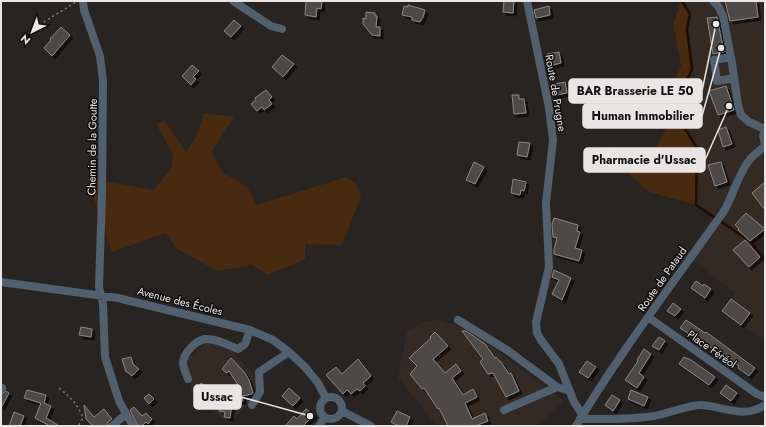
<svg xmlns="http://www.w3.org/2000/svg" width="766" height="427" font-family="Jost,sans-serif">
<defs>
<filter id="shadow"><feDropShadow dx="3" dy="3" stdDeviation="0" flood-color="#0009"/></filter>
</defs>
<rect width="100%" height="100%" fill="#272422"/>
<path fill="#322a23" d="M 682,1 L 765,1 L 765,229 L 750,241 L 765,260 L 765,342 L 722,311 L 735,293 L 686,256 L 713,216 L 696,205 L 697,148 L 685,129 L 691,119 L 686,82 L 692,69 L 687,29 L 690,14 Z
M 438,320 L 470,330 L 564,401 L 537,426 L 497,426 L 495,424 L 489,426 L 437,426 L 398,378 L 407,332 L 422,322 Z
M 205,342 L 231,350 L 253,374 L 259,389 L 252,402 L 228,424 L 191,392 L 188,359 Z"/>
<path fill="#482a10" d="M 681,1 L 690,14 L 687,29 L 692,69 L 686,82 L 691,119 L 685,129 L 697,148 L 696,205 L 649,192 L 597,146 L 654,152 L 670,121 L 670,91 L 681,66 L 673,25 Z
M 204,113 L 234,117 L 212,151 L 221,171 L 247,187 L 257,205 L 346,177 L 357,185 L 361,197 L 342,245 L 305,244 L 305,259 L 268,275 L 252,265 L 217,271 L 176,248 L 166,233 L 112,252 L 87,178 L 154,190 L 170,170 L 173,154 L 156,124 L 165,121 L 186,152 L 196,137 Z"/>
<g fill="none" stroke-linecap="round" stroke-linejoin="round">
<path stroke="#240b00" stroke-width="2.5" d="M 682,1 L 690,14 L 687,29 L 692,69 L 686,82 L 691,119 L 685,129 L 697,148 L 696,205 L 750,241 L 765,260"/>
</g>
<path fill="#4d4947" stroke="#8a8683" filter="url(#shadow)" d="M 306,1 L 322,1 L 321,9 L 317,8 L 316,17 L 305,15 Z
M 504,1 L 514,1 L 513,13 L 503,12 Z
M 725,1 L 756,1 L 758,17 L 730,21 Z
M 408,5 L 425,10 L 423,17 L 420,22 L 412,20 L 412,17 L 402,15 L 404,6 L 408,7 Z
M 549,6 L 550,15 L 536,18 L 534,10 Z
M 366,12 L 375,13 L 375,16 L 377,16 L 376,27 L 380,27 L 380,36 L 372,35 L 363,24 L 363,18 L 366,19 Z
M 717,17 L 724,52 L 713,54 L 707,18 Z
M 234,20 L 241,26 L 231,37 L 224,31 Z
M 61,27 L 70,35 L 52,56 L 44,48 L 51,40 L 50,39 Z
M 559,52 L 561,63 L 549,66 L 547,54 Z
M 282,55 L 294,64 L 283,77 L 272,67 Z
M 192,65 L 199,71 L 193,77 L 196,79 L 191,85 L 182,76 Z
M 565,82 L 567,93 L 552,96 L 550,85 Z
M 726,86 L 734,110 L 718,115 L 709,91 Z
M 266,90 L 272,97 L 269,100 L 272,104 L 264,110 L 262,107 L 257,111 L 251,104 L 256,100 L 255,98 Z
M 512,95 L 519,95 L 519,99 L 524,99 L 526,113 L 514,114 Z
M 726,127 L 732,144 L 723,147 L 718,130 Z
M 519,142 L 530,143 L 527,157 L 517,155 Z
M 474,162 L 484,167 L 475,184 L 466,180 Z
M 721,162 L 727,182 L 715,186 L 708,165 Z
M 513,179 L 526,182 L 524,191 L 521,190 L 520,195 L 511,193 Z
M 765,182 L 765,210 L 752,193 Z
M 746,213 L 765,229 L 750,241 L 738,230 L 739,229 L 735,225 Z
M 554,218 L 578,225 L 577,231 L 580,232 L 575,248 L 582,250 L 579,261 L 554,254 L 554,249 L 557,238 L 553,237 L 552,224 Z
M 745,240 L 760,257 L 749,267 L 733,250 Z
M 554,270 L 571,278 L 562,300 L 552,294 L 559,280 L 552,277 Z
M 696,281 L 703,286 L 704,284 L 711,289 L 705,298 L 691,288 Z
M 731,299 L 750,313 L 741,325 L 722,311 Z
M 673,303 L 681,309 L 675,316 L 667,311 Z
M 686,320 L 705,333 L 706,332 L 755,368 L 749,376 L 738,368 L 739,366 L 714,349 L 713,349 L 680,328 Z
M 81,327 L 92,329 L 91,337 L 79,335 Z
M 462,331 L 466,331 L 485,344 L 495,358 L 496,357 L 500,362 L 501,362 L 509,374 L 511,373 L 519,391 L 506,397 L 493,373 L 488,374 L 480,362 L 483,359 Z
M 435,332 L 448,346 L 433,359 L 445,373 L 456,364 L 461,371 L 452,378 L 463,395 L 473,389 L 477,397 L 465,403 L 472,419 L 485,413 L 488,421 L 475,426 L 448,426 L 439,408 L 438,409 L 424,388 L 422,389 L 410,374 L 417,366 L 409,358 L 431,338 L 430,337 Z
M 659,337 L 665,341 L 659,350 L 652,346 Z
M 644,349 L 651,354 L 639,373 L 644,377 L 637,388 L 625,380 L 638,361 L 637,360 Z
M 131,357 L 133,364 L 139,369 L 132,376 L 127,372 L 126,372 L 122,359 Z
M 684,357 L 691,360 L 715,377 L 709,385 L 679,364 Z
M 231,358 L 244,372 L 249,380 L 253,393 L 252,394 L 242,396 L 243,401 L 232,402 L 230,418 L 224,417 L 225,412 L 219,411 L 221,405 L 214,406 L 209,402 L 207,404 L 202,400 L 204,398 L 196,391 L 201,383 L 207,387 L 215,395 L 240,388 L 229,371 L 227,373 L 222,369 Z
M 358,359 L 371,376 L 363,383 L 365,386 L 360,391 L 357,389 L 351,394 L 347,390 L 343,394 L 326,375 L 336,367 L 342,374 Z
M 587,361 L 596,367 L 588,378 L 579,372 Z
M 726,385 L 737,393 L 731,401 L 720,393 Z
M 289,388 L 300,398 L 293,406 L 282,396 Z
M 27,390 L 46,395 L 44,403 L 51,406 L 46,418 L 58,425 L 57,426 L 50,426 L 35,418 L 41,403 L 24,398 Z
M 631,390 L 648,397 L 644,406 L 628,399 Z
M 6,391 L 9,393 L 1,408 L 1,394 Z
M 149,394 L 154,399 L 149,404 L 144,398 Z
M 612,395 L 620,400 L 613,411 L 605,405 Z
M 84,405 L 94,417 L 104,409 L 112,419 L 108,422 L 107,426 L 93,426 L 86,419 Z
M 134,407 L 142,416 L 146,413 L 152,419 L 148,424 L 146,422 L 142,426 L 138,426 L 130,410 Z
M 306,409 L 314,415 L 303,426 L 285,426 L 294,416 L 297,419 Z
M 397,411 L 410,417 L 406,426 L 399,426 L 391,422 Z
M 14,412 L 24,416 L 20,426 L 9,426 Z"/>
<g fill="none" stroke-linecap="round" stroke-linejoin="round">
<path stroke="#7f7c7a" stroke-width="1.5" stroke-dasharray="2 3" stroke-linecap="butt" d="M 31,30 L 76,2
M 59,388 C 71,398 77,403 83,418 L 78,426"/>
<path stroke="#50606f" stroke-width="8" d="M 83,1 L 84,10 L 100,56 L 103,81 L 102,194 L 99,287 L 103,304 L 105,357 L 119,401 L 133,426
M 233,1 L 271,26 L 282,29
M 527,1 L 549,108 L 553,140 L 546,203 L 549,267 L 536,322 L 537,333 L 541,340 L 559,364 L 574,402 L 582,414
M 713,1 L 718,6 L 723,16 L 732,63 L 738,105 L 741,115 L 749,122 L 765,129
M 731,57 L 714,60 L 717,81 L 734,78
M 765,130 L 763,136 L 765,144
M 1,282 L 118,298 L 250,330 L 273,340 L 289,352 L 305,367 L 318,383 L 326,398
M 648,317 L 757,394 L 765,397
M 458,320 L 507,350 L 557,387 L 570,391
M 188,379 C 186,374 184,369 183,364 C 183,353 195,341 205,339 C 215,338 228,345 238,349 L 245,344 L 250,330
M 1,389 L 2,388
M320 408a11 11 0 1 1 22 0a11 11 0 1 1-22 0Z
M 252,405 L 260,392 L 259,372 L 289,352
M 504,410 L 557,387
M 342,411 L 371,426
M 580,419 C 605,419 629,420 654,416 C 667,414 691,404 702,405 C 725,407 743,419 765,405
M 112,426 L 126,414
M 319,426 L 324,418
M 576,426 C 620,352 674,282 724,211 C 734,194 738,173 751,158 C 755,154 760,150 765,146"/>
</g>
<g text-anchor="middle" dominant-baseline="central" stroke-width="3" stroke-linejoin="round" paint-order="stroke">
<g font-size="11" fill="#e8e5e4" stroke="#0f0e0d">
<text transform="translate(556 93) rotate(80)">Route de Prugne</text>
<text transform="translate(92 147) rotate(-89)">Chemin de la Goutte</text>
<text transform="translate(662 279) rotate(-55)">Route de Pataud</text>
<text transform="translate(180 301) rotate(14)">Avenue des Écoles</text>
<text transform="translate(712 349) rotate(35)">Place Féréol</text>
</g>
</g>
<path fill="none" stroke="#e8e5e4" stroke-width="1.5" d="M716 24L702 91M721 48L702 116M729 106L705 160M310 416L241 397"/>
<g fill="#e8e5e4" stroke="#0f0e0d" stroke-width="1.5">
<circle cx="716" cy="24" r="4"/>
<circle cx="721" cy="48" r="4"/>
<circle cx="729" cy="106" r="4"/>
<circle cx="310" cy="416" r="4"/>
</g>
<g fill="#e8e5e4" stroke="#e8e5e4" stroke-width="1.5">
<rect x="569" y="79" width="133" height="24" rx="4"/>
<rect x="583" y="104" width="119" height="24" rx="4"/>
<rect x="584" y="148" width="121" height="24" rx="4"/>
<rect x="194" y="385" width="47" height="24" rx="4"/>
</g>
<g font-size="12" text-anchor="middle" font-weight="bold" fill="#111">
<text x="635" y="95">BAR Brasserie LE 50</text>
<text x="643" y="120">Human Immobilier</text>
<text x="644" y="164">Pharmacie d'Ussac</text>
<text x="217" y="401">Ussac</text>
</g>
<rect width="766" height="427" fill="none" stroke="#e8e5e4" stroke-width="4"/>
<g transform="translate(32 32) rotate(222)" stroke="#0f0e0d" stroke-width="3" paint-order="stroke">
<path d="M0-3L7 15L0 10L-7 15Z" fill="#e8e5e4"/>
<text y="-6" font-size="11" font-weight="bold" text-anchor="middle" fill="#e8e5e4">N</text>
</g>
</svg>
